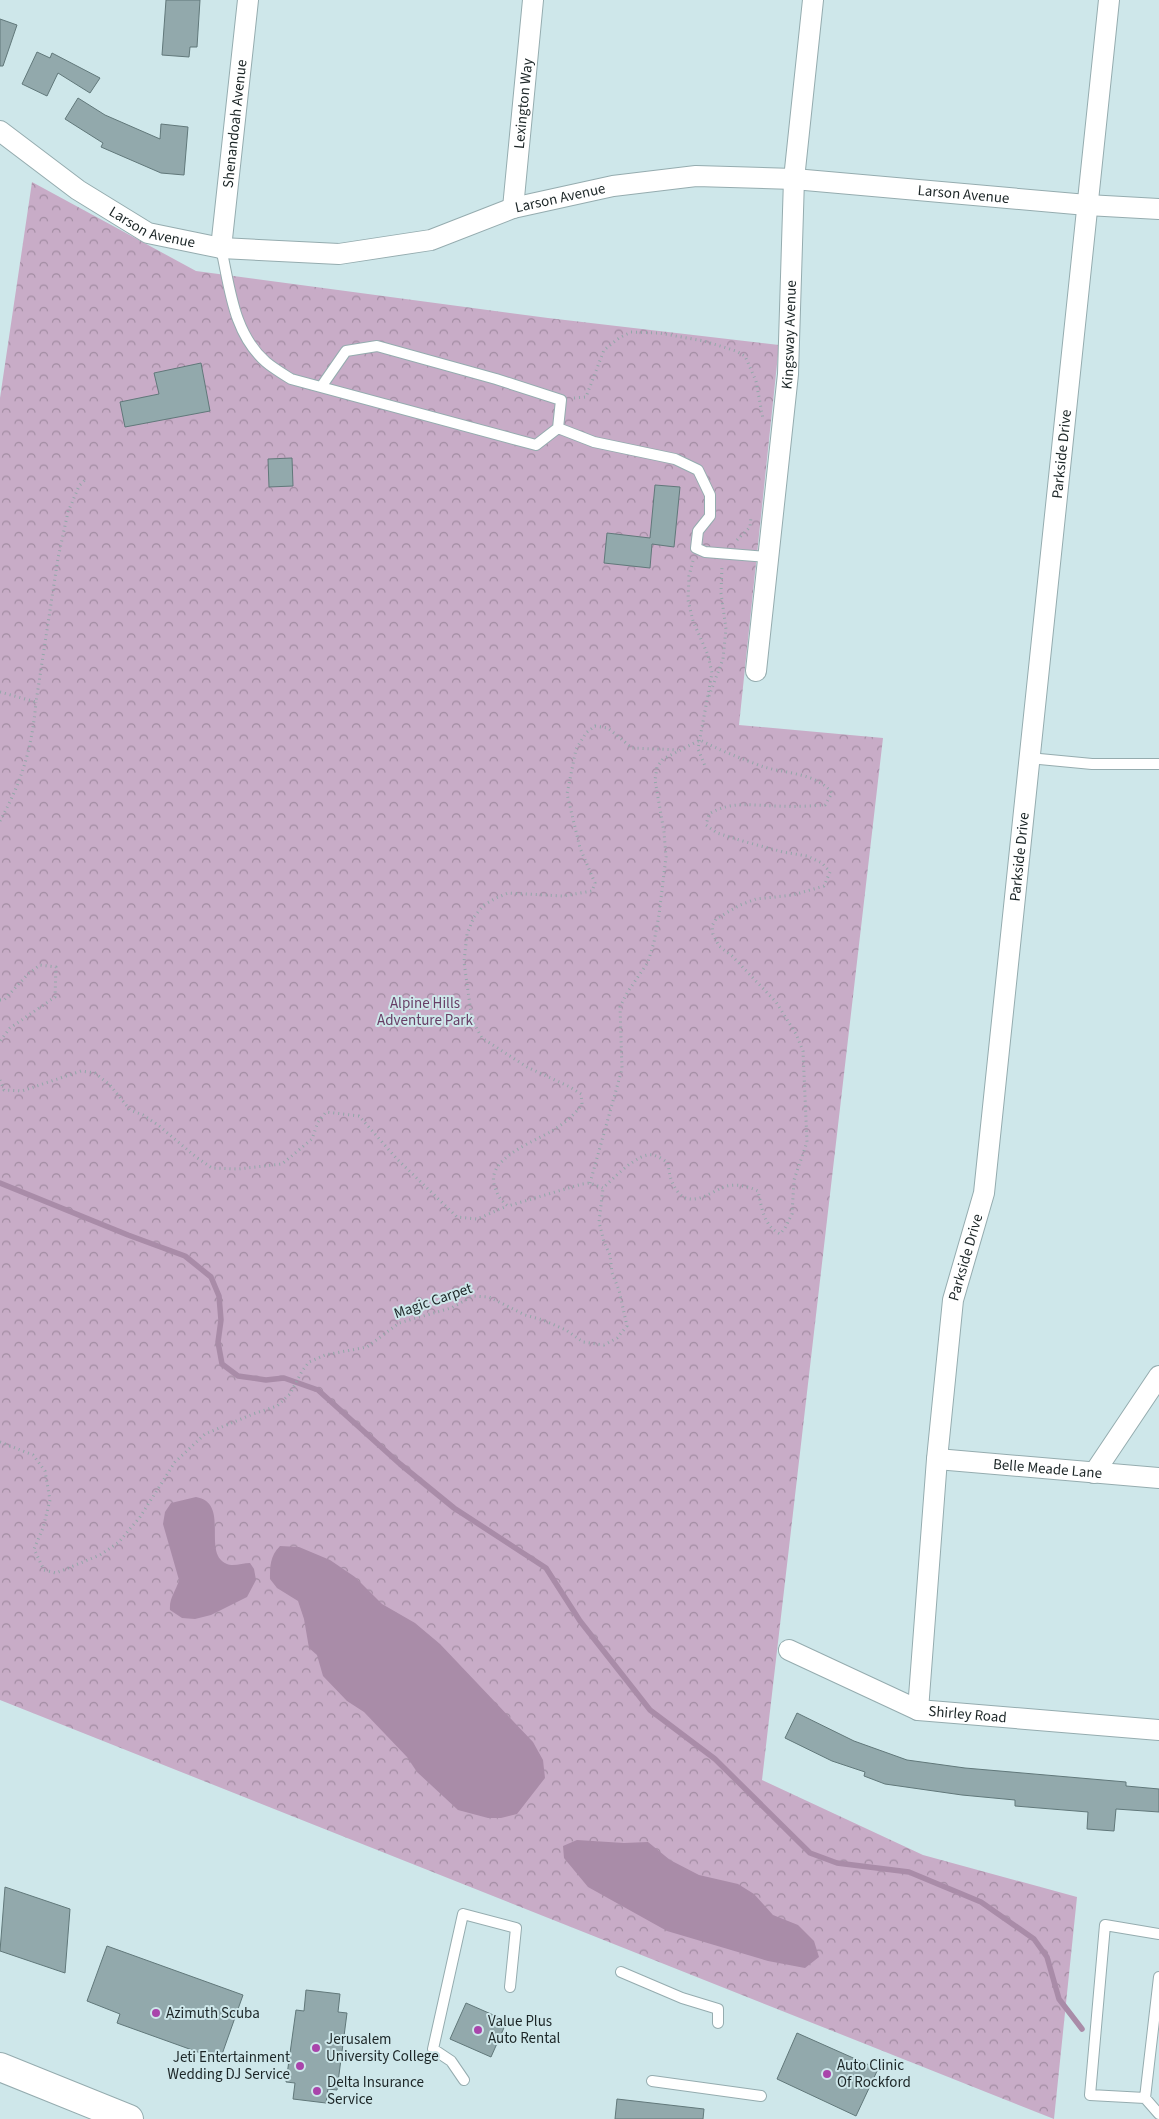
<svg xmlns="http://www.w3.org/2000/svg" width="1159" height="2119" font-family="'Source Sans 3',sans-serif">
<defs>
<pattern id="park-crowns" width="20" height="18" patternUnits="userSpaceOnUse" patternTransform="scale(1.25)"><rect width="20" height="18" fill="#c8acc7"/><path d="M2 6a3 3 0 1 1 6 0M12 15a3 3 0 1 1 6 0" fill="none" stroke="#a28ca2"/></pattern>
</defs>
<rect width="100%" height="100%" fill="#cee7ea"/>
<path fill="url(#park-crowns)" d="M 32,182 L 196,271 L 548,318 L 779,345 L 739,725 L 883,738 L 762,1780 L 923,1855 L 1077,1897 L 1054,2119 L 0,1700 L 0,398 Z"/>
<path fill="#a98ca8" d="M 196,1497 C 231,1503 201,1554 227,1564 C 233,1567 243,1563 250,1563 L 254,1569 L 256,1580 L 247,1597 L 211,1615 L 195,1619 L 182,1618 L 170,1610 C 169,1598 176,1591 179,1580 L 163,1524 L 165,1512 L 171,1503 Z
M 280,1546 L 299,1547 L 330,1560 L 355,1577 L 382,1604 L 415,1623 L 440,1644 L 533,1742 L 543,1760 L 545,1778 L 517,1814 L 501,1818 L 488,1818 L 458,1810 L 417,1772 L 407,1757 L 364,1712 L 347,1701 L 323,1676 L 317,1655 L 309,1648 L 304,1619 L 298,1601 L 277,1588 L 270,1579 C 270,1566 270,1556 280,1546 Z
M 577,1840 L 624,1843 L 648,1842 L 670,1860 L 699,1875 L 738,1884 L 754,1894 L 773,1915 L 798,1925 L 814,1941 L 819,1957 L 805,1968 L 768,1961 L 667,1931 L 588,1887 L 564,1858 L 563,1846 Z"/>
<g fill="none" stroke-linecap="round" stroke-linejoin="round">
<path stroke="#a98ca8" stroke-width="5.5" d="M 0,1183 L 128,1235 L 185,1256 L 211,1277 L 219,1296 L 221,1320 L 218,1342 L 222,1364 L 238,1376 L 266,1380 L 284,1378 L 318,1390 L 400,1464 L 454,1508 L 546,1568 L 580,1621 L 650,1710 L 715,1759 L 810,1853 L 837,1863 L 909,1872 L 981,1902 L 1034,1939 L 1047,1957 L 1059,1999 L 1082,2029"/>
</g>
<path fill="#92a9ac" stroke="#61787a" d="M 166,0 L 200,0 L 197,47 L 190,47 L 189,57 L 162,55 Z
M 0,19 L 17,25 L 3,66 L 0,66 Z
M 37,52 L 50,58 L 52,53 L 100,78 L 90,93 L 58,73 L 47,96 L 22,84 Z
M 78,98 L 105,115 L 160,139 L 161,124 L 188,127 L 184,175 L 161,173 L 101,147 L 103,143 L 65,119 Z
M 201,363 L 210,411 L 125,427 L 120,402 L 159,394 L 154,373 Z
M 292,458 L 293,486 L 269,487 L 268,459 Z
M 655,485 L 680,487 L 674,547 L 652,544 L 650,568 L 604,563 L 607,533 L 650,538 Z
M 797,1713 L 854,1741 L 907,1760 L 965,1768 L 1126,1782 L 1126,1786 L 1159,1789 L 1159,1812 L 1116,1809 L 1114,1831 L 1087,1829 L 1088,1812 L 1015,1806 L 1015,1800 L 962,1795 L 885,1784 L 864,1776 L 865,1772 L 832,1761 L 785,1738 Z
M 5,1887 L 70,1909 L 65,1973 L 0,1951 Z
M 107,1946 L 243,1995 L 220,2060 L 117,2023 L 120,2014 L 87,2001 Z
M 306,1990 L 340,1994 L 338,2012 L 347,2013 L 337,2090 L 328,2089 L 326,2103 L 293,2099 L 295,2083 L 286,2082 L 296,2010 L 304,2011 Z
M 466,2003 L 507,2021 L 491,2057 L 450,2039 Z
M 797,2033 L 878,2069 L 856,2116 L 777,2079 Z
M 617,2099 L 704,2109 L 703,2119 L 615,2119 Z"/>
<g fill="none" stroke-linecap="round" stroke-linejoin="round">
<g stroke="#95acaf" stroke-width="12">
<path id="lane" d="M 221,248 C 230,288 233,333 266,362 C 273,368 283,374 291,379 L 536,445 L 558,428 L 561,400 L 496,379 L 377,346 L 346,351 L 321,387
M 558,428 L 594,442 L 675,459 L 698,470 L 710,495 L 710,516 L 698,531 L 696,548 L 705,552 L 767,557
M 1029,758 L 1092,764 L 1159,764
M 1159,1934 L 1105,1925 L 1090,2095 L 1145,2098 L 1159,2114
M 621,1972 L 682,1998 L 718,2009 L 718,2023
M 464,2080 L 451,2061 L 433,2049 L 463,1914 L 516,1928 L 510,1987
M 652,2081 L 761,2096
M 1145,2098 L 1159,1977"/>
</g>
<g stroke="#95acaf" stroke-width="22">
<g id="street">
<path id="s1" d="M 0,131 L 78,190 L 148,233 L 221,248 L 339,254 L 431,240 L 513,208 L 613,186 L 696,176 L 794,179 L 1087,205 L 1159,209"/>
<path id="s2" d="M 513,208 L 533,0"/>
<path id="s3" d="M 221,248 L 248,0"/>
<path id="s4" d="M 756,671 L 788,374 L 794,179 L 813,0"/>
<path id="s5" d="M 937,1459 L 1159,1478"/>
<path d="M 1094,1473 L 1159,1376"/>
<path id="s6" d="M 789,1650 L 918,1710 L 1159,1730"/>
<path id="s7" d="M 918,1710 L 937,1459 L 953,1300 L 984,1193 L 1109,0"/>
</g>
</g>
<g stroke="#95acaf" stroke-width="30">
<path id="primary" d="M 0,2067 L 129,2119"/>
</g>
<path stroke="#93a7a9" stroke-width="3" stroke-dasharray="1 4" stroke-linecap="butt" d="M 574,398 L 586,397 L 604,350 L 619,338 L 631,332 L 659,333 L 704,341 L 736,351 L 745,356 L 756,381 L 763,419
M 737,540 L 750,527 L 751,517
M 693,561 L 689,576 L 688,600 L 693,621 L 708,655 L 712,673 L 698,749 L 705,766
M 0,692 L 36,702 L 58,558 L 68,512 L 79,486 L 86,479
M 709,696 L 723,659 L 726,629 L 721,593 L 722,566
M 0,821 C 22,781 32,748 36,702
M 0,1000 L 4,1000 L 28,974 L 40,965 L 56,967 L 55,997 L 10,1028 L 0,1041
M 0,1080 L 4,1090 L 22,1091 L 81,1071 L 95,1073 L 110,1085 L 130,1110 L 143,1115 L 158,1125 L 196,1157 L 212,1168 L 238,1169 L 282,1164 L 312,1139 L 318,1122 L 326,1112 L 359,1116 L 397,1159 L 457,1217 L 477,1219 L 507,1206
M 590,1183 L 622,1069 L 620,1007 L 627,993 L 648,962 L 654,942 L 659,915 L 666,857 L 664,832 L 655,780 L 657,767 L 663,759 L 700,740 C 719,750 740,758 761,766 C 784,774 816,772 832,793 L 825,805 C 810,806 793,807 778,806 C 752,806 732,800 709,814 L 706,825 L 717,833 L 746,842 L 783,852 L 807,856 L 822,863 L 830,872 L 824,886 L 793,895 L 756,899 L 740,905 L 716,919 L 712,926 L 713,934 L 719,946 L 732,956 L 776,1002 L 796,1034 L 803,1051 L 807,1142 L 794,1180 L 792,1214 L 785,1228 L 780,1234 C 763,1225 762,1208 758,1191 C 748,1186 735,1183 724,1187 C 709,1193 691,1208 678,1192 C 671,1183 669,1174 668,1163 C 664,1160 658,1156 653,1155 C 638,1152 614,1178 603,1188 L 590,1183 L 582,1184 L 508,1206 C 500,1200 498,1196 495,1187 C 484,1160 533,1142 550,1132 C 562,1125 575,1115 582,1104 L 581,1094 L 570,1087 L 527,1067 L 482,1038 L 472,1020 L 464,962 L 467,934 L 474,917 L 484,905 L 496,898 L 508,893 L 563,896 L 592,891 L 595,883 L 580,848 L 567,794 L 576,749 L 586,733 L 595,726 L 608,728 L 632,748 L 678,750
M 0,1442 L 33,1455 L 45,1471 L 50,1500 L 43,1528 L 34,1549 L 44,1570 L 56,1573 L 100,1555 L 119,1542 L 140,1517 L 175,1462 L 205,1434 L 253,1414 L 277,1406 L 290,1394 L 302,1371 L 309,1362 L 325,1355 L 367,1347 L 399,1323 L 451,1308 L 473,1296 L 489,1297 L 525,1315 L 543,1320 L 566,1330 L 583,1342 L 604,1345 L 617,1338 L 627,1326 L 619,1290 L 612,1273 L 610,1255 L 604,1242 L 599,1222 L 603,1188"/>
<use href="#lane" stroke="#fff" stroke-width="10"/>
<use href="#street" stroke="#fff" stroke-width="20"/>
<use href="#primary" stroke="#fff" stroke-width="28"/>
</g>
<g fill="#a945ab" stroke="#cee7ea" stroke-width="2">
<circle cx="156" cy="2013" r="5"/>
<circle cx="478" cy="2030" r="5"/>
<circle cx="316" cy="2048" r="5"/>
<circle cx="300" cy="2066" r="5"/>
<circle cx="827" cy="2074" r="5"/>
<circle cx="317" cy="2091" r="5"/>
</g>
<g text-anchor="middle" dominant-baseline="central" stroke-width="4" stroke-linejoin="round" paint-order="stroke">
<g font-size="15" fill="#1c2627" stroke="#cee7ea">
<text stroke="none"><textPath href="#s2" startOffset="105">Lexington Way</textPath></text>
<text stroke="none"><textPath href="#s3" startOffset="125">Shenandoah Avenue</textPath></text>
<text stroke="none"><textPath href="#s1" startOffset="1008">Larson Avenue</textPath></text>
<text stroke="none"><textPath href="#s1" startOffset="602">Larson Avenue</textPath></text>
<text stroke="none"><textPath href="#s1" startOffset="182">Larson Avenue</textPath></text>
<text stroke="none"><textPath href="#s4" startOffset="338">Kingsway Avenue</textPath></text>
<text stroke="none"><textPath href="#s7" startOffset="1266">Parkside Drive</textPath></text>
<text stroke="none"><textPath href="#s7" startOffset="861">Parkside Drive</textPath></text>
<text stroke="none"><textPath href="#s7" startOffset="456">Parkside Drive</textPath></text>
<text transform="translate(433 1301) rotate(-19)">Magic Carpet</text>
<text stroke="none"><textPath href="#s5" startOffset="111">Belle Meade Lane</textPath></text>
<text stroke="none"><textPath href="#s6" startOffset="192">Shirley Road</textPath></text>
</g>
<g font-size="15" fill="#673e66" stroke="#cee7ea">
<text x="425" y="1003">Alpine Hills<tspan x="425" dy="17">Adventure Park</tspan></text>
</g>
<g font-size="15" fill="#1c2627" stroke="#cee7ea" text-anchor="start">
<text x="166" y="2013">Azimuth Scuba</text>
<text x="488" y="2021">Value Plus<tspan x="488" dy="17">Auto Rental</tspan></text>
<text x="326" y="2039">Jerusalem<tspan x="326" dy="17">University College</tspan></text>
<text x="290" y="2057" text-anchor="end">Jeti Entertainment<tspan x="290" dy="17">Wedding DJ Service</tspan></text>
<text x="837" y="2065">Auto Clinic<tspan x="837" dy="17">Of Rockford</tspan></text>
<text x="327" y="2082">Delta Insurance<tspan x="327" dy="17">Service</tspan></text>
</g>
</g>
</svg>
